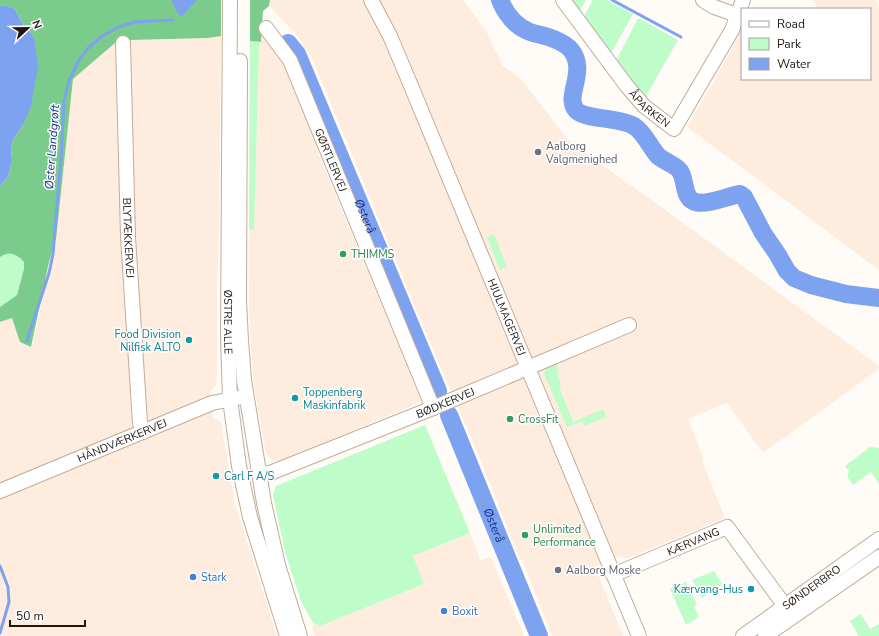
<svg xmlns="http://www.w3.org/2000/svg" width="879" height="636" font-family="'Nunito Sans',sans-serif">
<rect width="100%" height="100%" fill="#fffbf7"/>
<path fill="#feedde" d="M 270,0 L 463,0 L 486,31 L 503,66 L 521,79 L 569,141 L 671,214 L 879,366 L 879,369 L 763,453 L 727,403 L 688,419 L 704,460 L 702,461 L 725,518 L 626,559 L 621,556 L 595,567 L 623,636 L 552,636 L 522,560 L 520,560 L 480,459 L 421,322 L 312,58 L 295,33 L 269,6 Z
M 813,0 L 876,0 L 879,7 L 879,270 L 687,127 L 714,81 L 742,29 L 742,79 L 870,79 L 870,9 L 817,9 Z
M 262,29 L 284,58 L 321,149 L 317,151 L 407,365 L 421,401 L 416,404 L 278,462 L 273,461 L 266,454 L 253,380 L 249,311 L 250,41 L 261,42 Z
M 221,36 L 219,228 L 217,290 L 217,370 L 216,385 L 211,390 L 213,419 L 217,419 L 221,422 L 235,504 L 277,636 L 0,636 L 0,322 L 12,317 L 20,342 L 32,347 L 56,239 L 73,79 L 115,43 L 129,40 L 208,38 Z
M 470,533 L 481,561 L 491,557 L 524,636 L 315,636 L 312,628 L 313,623 L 320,626 L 424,584 L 412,556 Z"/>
<path fill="#befcca" d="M 570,0 L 586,0 L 579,12 Z
M 593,0 L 607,0 L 633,14 L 610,55 L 583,18 Z
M 638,18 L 678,40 L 645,98 L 616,61 Z
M 250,41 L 259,42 L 254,229 L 251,231 L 249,226 Z
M 494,234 L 507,267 L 500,270 L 487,237 Z
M 12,253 L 18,254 L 24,261 L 24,269 L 17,295 L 0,307 L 0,257 L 3,254 Z
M 556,363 L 558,367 L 557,370 L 561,386 L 559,387 L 573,422 L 603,409 L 606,417 L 584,426 L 582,422 L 567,427 L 544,374 L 547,366 Z
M 425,425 L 470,533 L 413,556 L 424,584 L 320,626 L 313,623 L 301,601 L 285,552 L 273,495 L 276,486 Z
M 870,447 L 879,448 L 879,484 L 871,472 L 853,485 L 848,478 L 848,473 L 849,471 L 845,466 Z
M 714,571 L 722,584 L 702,598 L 692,580 Z
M 686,582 L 697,604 L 694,606 L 699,617 L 686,625 L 670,589 Z
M 861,614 L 870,629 L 879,624 L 879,636 L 859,636 L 850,621 Z"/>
<path fill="#7acb8c" d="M 0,0 L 221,0 L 221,36 L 208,38 L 129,40 L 115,43 L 73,79 L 56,239 L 49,262 L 31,347 L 20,342 L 12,318 L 0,322 L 0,307 L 17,295 L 24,269 L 24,262 C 17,254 9,250 0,257 L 0,186 L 8,177 L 12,161 L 11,146 L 14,138 L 23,125 L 34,37 L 22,23 L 15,9 L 5,5 L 0,6 Z
M 250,0 L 270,0 L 269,6 L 263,11 L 261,42 L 250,41 Z"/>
<path fill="#7da2ef" d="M 171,0 L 197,0 L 182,16 L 179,15 Z
M 5,5 L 15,9 L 22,23 L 34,37 L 38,66 L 31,106 L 23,125 L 14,138 L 11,146 L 12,161 L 8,177 L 0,186 L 0,6 Z"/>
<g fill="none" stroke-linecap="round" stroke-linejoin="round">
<path stroke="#7da2ef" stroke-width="3" d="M 612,0 L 681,37
M 27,341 L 49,273 L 53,254 L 61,158 L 64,101 L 69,81 L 78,62 L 88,48 L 102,36 L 119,27 L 134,22 L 172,20
M 0,566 L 8,587 L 9,602 L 0,633"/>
<g stroke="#7da2ef" stroke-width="18">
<path d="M 500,0 C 506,15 515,26 530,32 C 539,35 548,36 556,40 C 561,42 567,45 571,50 C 588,71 564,96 576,110 C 585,120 619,117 634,126 C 644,132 650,147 658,156 C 665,162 676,165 680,171 C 686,180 683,196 693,201 C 704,207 728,196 740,194 L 744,197 L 763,233 L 778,255 L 787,271 L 794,278 L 811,285 L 846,294 L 879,298"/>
<path id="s1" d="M 288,43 L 297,54 L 438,391"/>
<path id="s2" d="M 449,415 L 539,636"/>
</g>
<g stroke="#c0ac99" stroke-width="16">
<g id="minor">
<path id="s3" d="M 230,0 L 228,336 L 230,399 L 239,466 L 250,517 L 287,636"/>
<path id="s4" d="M 371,0 L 390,36 L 409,81 L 639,636"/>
<path id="s5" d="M 563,0 L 626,85 L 644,106 L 674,129 L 732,30 L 743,0"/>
<path d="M 703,0 L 714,7 L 737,15"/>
<path id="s6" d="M 266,28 L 290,60 L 433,408"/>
<path id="s7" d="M 123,43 L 128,237 L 140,423 L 143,432"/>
<path d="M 240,61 L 239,301 L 241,340 L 244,380 L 264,503 L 278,565 L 300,636"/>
<path id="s8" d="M 259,475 L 270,473 L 433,408 L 629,325"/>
<path id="s9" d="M 0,491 L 212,403 L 238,398"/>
<path id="s10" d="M 613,575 L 727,527 L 785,606"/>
<path id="s11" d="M 743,636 L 879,539"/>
<path d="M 765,636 L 879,557"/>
</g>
</g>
<use href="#minor" stroke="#fff" stroke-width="14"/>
</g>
<g fill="#6b7280" stroke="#fff" stroke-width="1.5">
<circle cx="538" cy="152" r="4"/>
<circle cx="558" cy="570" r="4"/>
</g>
<g fill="#2e9e5b" stroke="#fff" stroke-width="1.5">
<circle cx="343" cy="254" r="4"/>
<circle cx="510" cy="419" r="4"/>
<circle cx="525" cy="535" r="4"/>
</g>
<g fill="#0f9aa8" stroke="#fff" stroke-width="1.5">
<circle cx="189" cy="340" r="4"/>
<circle cx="295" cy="398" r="4"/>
<circle cx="216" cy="476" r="4"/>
<circle cx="751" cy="589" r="4"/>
</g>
<g fill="#3f7fe0" stroke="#fff" stroke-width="1.5">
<circle cx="193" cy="577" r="4"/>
<circle cx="444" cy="611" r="4"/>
</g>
<g text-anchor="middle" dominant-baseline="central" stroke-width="3" stroke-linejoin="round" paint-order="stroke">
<g font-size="11" fill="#1f1710" stroke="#fff">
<text stroke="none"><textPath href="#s5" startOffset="139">ÅPARKEN</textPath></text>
<text stroke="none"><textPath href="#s6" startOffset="148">GØRTLERVEJ</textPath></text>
<text stroke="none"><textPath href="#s7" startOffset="195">BLYTÆKKERVEJ</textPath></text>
<text stroke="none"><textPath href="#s4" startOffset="345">HJULMAGERVEJ</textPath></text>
<text stroke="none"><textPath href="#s3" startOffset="322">ØSTRE ALLE</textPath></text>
<text stroke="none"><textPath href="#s8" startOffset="200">BØDKERVEJ</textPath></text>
<text stroke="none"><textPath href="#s9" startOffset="132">HÅNDVÆRKERVEJ</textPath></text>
<text stroke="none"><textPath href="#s10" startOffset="87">KÆRVANG</textPath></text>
<text stroke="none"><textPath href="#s11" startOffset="84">SØNDERBRO</textPath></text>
</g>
<g font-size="11" fill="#5b616d" stroke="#fff" text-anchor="start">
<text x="546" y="146">Aalborg<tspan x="546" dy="13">Valgmenighed</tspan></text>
<text x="566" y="570">Aalborg Moske</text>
</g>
<g font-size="11" fill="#27864d" stroke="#fff" text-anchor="start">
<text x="351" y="254">THIMMS</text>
<text x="518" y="419">CrossFit</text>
<text x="533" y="529">Unlimited<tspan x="533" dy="13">Performance</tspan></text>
</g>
<g font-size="11" fill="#0d838f" stroke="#fff" text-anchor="end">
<text x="181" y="334">Food Division<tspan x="181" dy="13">Nilfisk ALTO</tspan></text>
<text x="303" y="392" text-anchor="start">Toppenberg<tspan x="303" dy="13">Maskinfabrik</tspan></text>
<text x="224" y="476" text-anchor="start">Carl F A/S</text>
<text x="743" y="589">Kærvang-Hus</text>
</g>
<g font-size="11" fill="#366cbe" stroke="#fff" text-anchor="start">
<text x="201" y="577">Stark</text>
<text x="452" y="611">Boxit</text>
</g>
<g font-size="12" font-style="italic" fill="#113289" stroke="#fff">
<text transform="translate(52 147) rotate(-86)">Øster Landgrøft</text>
<text stroke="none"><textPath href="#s1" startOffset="190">Østerå</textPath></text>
<text stroke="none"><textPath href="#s2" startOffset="119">Østerå</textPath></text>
</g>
</g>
<rect x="741" y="8" width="130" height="72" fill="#ffffff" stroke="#a5a29f"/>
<rect x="749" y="21" width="20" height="6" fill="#ffffff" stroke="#a5a29f"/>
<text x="777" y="28" font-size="12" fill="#1f1710">Road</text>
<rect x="749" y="38" width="20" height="12" fill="#befcca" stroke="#a5a29f"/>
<text x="777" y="48" font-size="12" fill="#1f1710">Park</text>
<rect x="749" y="58" width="20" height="12" fill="#7da2ef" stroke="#a5a29f"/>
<text x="777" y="68" font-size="12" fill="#1f1710">Water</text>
<g transform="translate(28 28) rotate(68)" stroke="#ffffff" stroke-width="3" paint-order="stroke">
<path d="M0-3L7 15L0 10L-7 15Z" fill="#1f1710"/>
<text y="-6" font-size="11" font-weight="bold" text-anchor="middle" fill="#1f1710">N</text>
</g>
<path d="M10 620v6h75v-6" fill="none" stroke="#1f1710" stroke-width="2"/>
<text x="16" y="620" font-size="12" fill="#1f1710" stroke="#ffffff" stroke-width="3" paint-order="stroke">50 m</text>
</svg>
